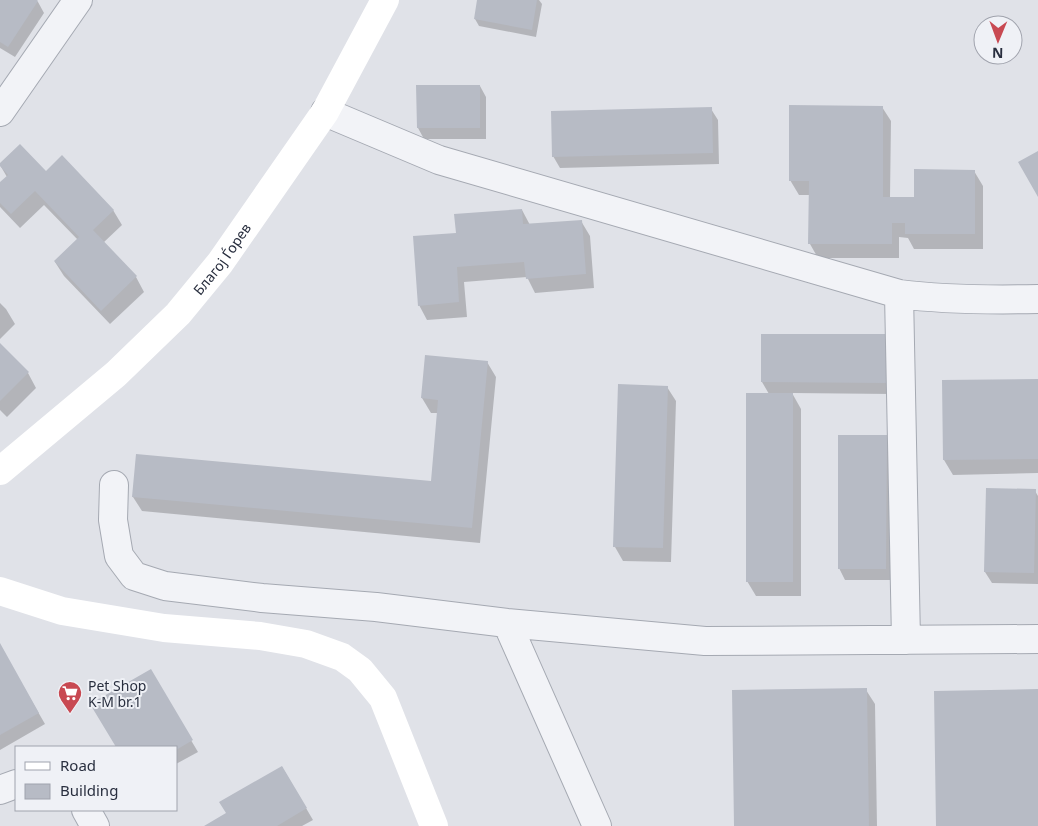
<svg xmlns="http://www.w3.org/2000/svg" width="1038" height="826" font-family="'Noto Sans',sans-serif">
<rect width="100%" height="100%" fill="#e0e2e8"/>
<path fill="#0003" d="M 0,0 L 34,0 L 38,2 L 44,13 L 15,57 L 0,48 Z
M 478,0 L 539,0 L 542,4 L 536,37 L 479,26 L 475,19 Z
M 480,86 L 486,97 L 486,139 L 424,139 L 418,128 Z
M 882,107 L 891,121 L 890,198 L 915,198 L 974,171 L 983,186 L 983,249 L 914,249 L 908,238 L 899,237 L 899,258 L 818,258 L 810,244 L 810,195 L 799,195 L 790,180 Z
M 711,109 L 718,120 L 719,164 L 560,168 L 553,156 Z
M 0,165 L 46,173 L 113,210 L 122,225 L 103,243 L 136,277 L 144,292 L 110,324 L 64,276 L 55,262 L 78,240 L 44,205 L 20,228 L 0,207 L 0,184 L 7,177 Z
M 522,210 L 530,225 L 581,221 L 590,236 L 594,288 L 535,293 L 527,277 L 464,282 L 467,317 L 427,320 L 419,305 L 457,234 Z
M 0,303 L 6,309 L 15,324 L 0,339 Z
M 762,335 L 885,336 L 892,347 L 891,394 L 792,393 L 801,409 L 801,596 L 756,596 L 747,581 L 769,394 L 762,382 Z
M 0,345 L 28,373 L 36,388 L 7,417 L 0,410 Z
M 487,362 L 496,377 L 480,543 L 142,511 L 133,497 L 432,483 L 438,413 L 431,413 L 422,398 Z
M 1038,380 L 1038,473 L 953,475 L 944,460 Z
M 667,387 L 676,401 L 671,562 L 623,561 L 615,547 Z
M 886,436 L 893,448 L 892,580 L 845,580 L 839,568 Z
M 1035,491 L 1038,496 L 1038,584 L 992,583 L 985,572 Z
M 0,646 L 45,724 L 0,750 Z
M 150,671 L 198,752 L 176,764 L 176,747 L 117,747 L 92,705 Z
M 866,690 L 875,704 L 877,826 L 735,826 Z
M 282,767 L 313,820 L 302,826 L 206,826 L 227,814 Z"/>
<path fill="#b7bbc5" d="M 0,0 L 37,0 L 38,1 L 8,47 L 0,42 Z
M 477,0 L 537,0 L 532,30 L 474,19 Z
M 416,85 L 480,85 L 480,128 L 417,128 Z
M 789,105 L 883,106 L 883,197 L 914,197 L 914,169 L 975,170 L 975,234 L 905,234 L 905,223 L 892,223 L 892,244 L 808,244 L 809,181 L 789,181 Z
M 712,107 L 713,153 L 552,157 L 551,111 Z
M 20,144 L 46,171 L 62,155 L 114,210 L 93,230 L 137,276 L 101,311 L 54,261 L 79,237 L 35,191 L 11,214 L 0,203 L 0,182 L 8,175 L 0,166 L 0,163 Z
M 1038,151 L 1038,197 L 1018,162 Z
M 522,209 L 523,224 L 582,220 L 586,274 L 526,279 L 524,262 L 457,267 L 459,302 L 418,306 L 413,236 L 456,233 L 454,214 Z
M 761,334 L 886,334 L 886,383 L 761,382 Z
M 0,343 L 29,372 L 0,401 Z
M 425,355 L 488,361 L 472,528 L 132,497 L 136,454 L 431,481 L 438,400 L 421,398 Z
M 1038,379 L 1038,459 L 943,460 L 942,380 Z
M 618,384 L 668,386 L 663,548 L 613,547 Z
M 746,393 L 793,393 L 793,582 L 746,582 Z
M 838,435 L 887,435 L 886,569 L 838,569 Z
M 986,488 L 1036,489 L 1034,573 L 984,572 Z
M 0,643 L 39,713 L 0,735 Z
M 151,669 L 193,740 L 176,750 L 176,747 L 116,747 L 90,704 Z
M 867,688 L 869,826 L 734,826 L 732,690 Z
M 1038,689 L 1038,826 L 936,826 L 934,691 Z
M 282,766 L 307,808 L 277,826 L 204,826 L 226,813 L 219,802 Z"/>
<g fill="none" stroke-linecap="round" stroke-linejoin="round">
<g stroke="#a5a9b2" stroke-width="30">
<path id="street" d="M 0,112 L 78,0
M 325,112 L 439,160 L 899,294 C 945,300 991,300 1038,299
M 899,294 L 906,640
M 114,485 L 113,520 L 119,556 L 134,576 L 165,586 L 262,598 L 376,607 L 507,623 L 705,641 L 1038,639
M 507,623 L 597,826
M 0,790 L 16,784
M 86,810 L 95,826"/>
</g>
<use href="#street" stroke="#f2f3f7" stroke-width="28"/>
<g stroke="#fff" stroke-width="28">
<path id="s1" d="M 0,471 L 116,374 L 178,314 L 220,263 L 325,112 L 385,0"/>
<path d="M 0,591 L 62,611 L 164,628 L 260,636 L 306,644 L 342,657 L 360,670 L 383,698 L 434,826"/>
</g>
</g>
<defs>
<g id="supermarket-pin" transform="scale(1.25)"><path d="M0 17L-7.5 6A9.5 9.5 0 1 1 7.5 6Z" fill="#c84952" stroke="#eff1f6"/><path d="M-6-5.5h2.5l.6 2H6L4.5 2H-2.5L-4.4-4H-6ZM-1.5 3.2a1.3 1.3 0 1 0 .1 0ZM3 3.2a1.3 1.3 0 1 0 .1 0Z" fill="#fff"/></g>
</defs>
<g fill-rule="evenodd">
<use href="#supermarket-pin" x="70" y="693"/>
</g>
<g text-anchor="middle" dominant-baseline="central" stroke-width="4" stroke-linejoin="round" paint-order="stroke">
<g font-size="14" fill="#292f3f" stroke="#eff1f6">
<text stroke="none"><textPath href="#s1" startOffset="308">Благој Ѓорев</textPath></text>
</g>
<g font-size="14" fill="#292f3f" stroke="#eff1f6" text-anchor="start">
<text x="88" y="685">Pet Shop<tspan x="88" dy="16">K-M br.1</tspan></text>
</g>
</g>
<rect x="15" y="746" width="162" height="65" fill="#eff1f6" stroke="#a0a3ad"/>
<rect x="25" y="762" width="25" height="8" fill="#ffffff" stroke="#a0a3ad"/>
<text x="60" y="771" font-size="15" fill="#292f3f">Road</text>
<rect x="25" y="784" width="25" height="15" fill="#b7bbc5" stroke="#a0a3ad"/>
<text x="60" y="796" font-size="15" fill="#292f3f">Building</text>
<g transform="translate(998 40) rotate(181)"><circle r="24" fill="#eff1f6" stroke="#a0a3ad"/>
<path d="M0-4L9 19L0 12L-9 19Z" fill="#c84952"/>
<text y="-8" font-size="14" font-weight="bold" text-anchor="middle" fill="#292f3f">N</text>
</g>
</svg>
